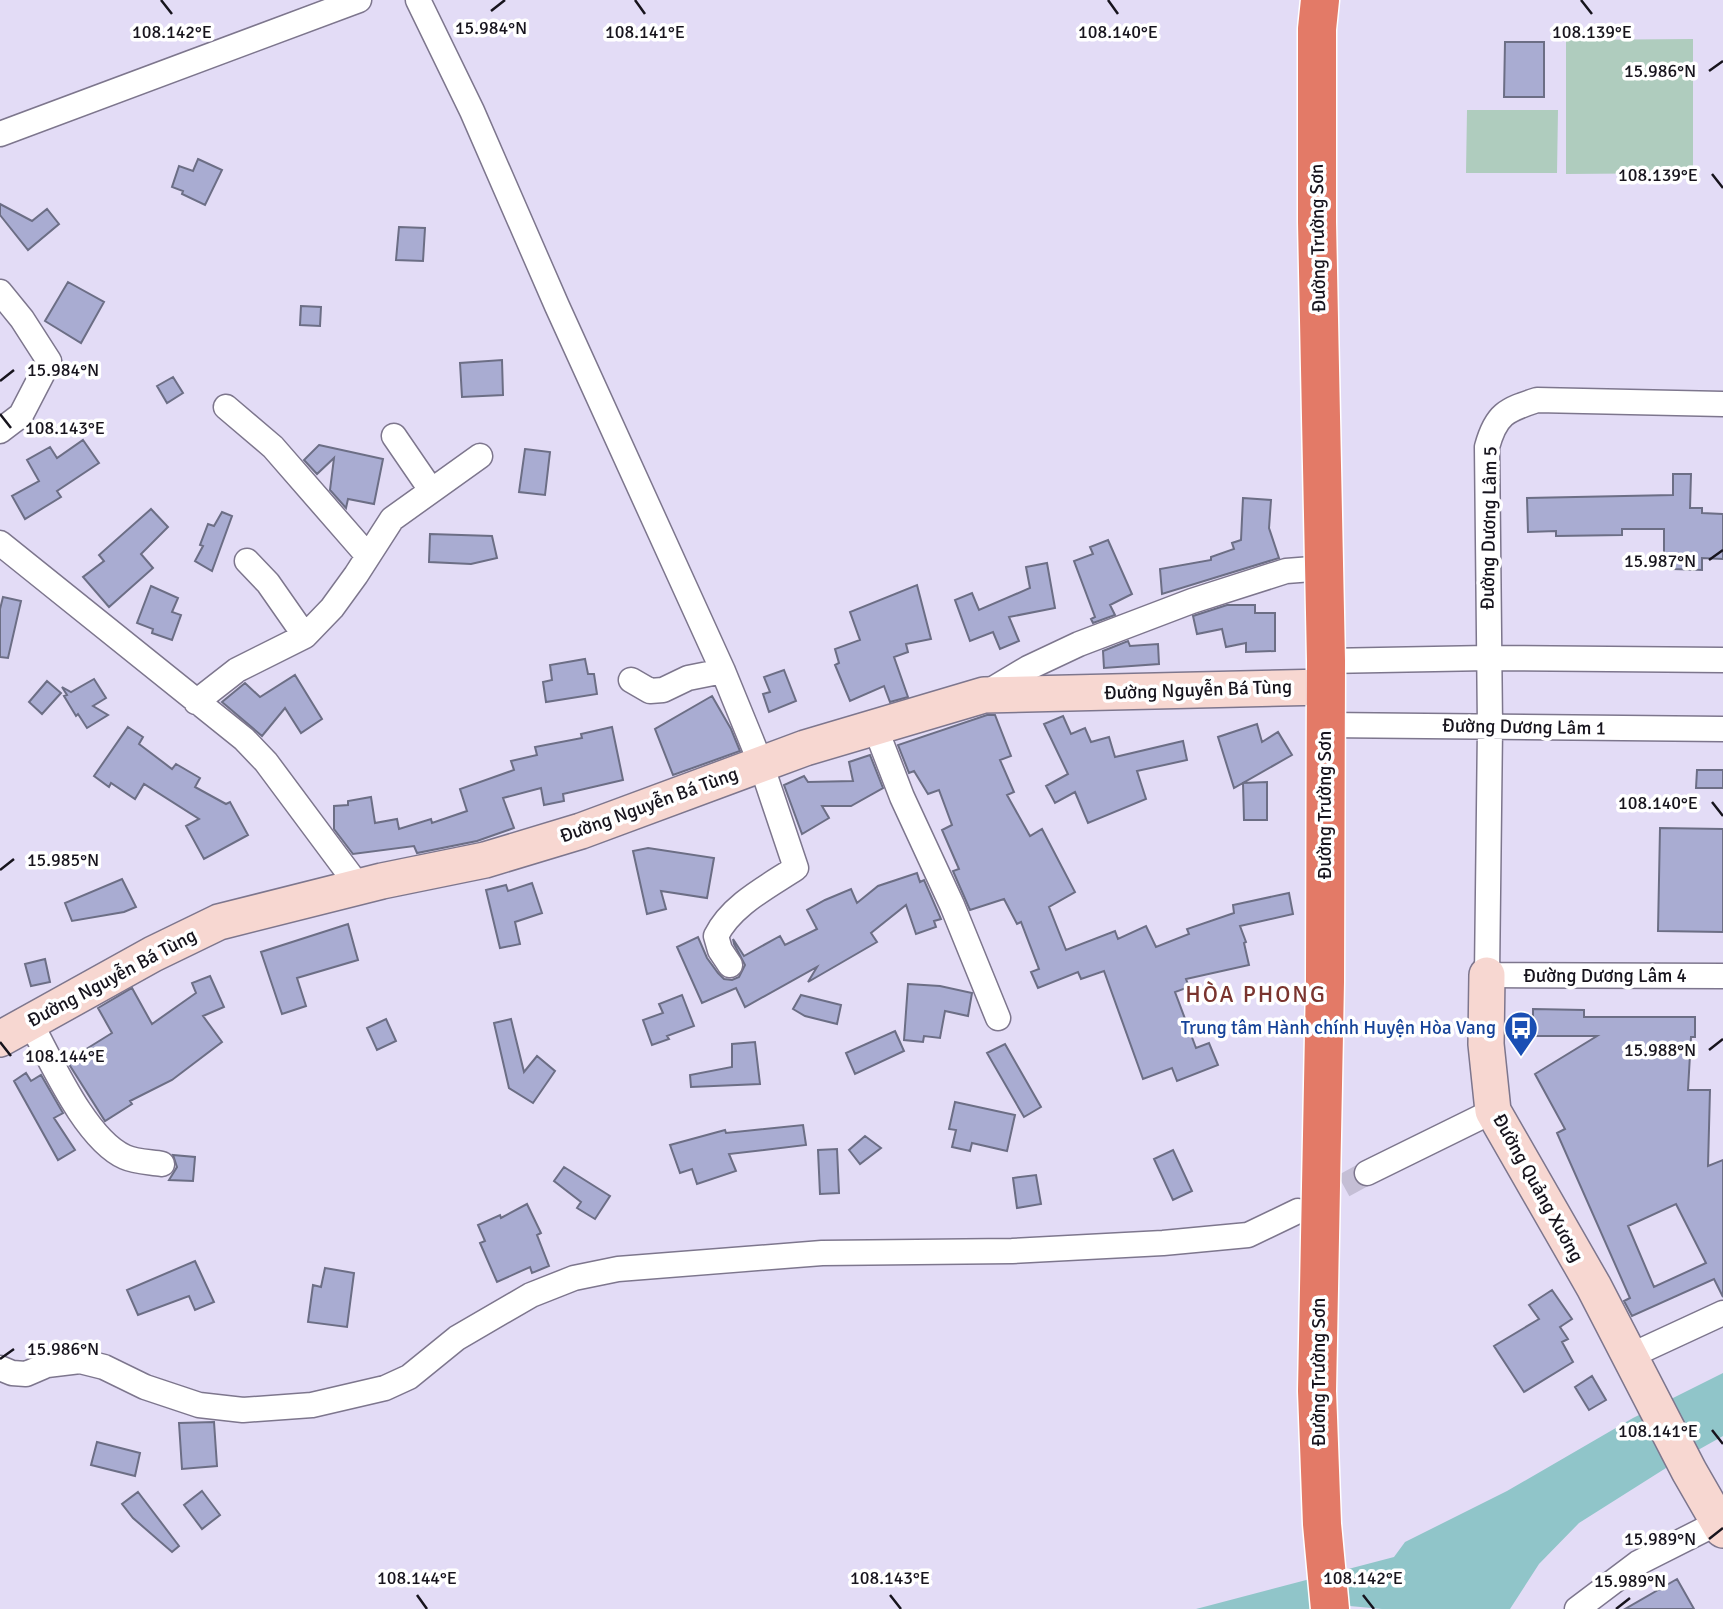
<svg xmlns="http://www.w3.org/2000/svg" width="1723" height="1609" font-family="Signika,sans-serif">
<rect width="100%" height="100%" fill="#e3dcf6"/>
<path fill="#afccbe" d="M 1693,39 L 1693,173 L 1566,174 L 1566,40 Z
M 1467,110 L 1558,110 L 1557,173 L 1466,173 Z"/>
<path fill="#90c5c9" d="M 1723,1373 L 1723,1436 L 1666,1468 L 1579,1523 L 1539,1564 L 1510,1609 L 1382,1609 L 1339,1605 L 1325,1609 L 1196,1609 L 1394,1557 L 1405,1542 L 1507,1491 L 1633,1418 Z"/>
<path fill="#a9acd2" stroke="#6c6e85" stroke-width="2" fill-rule="evenodd" d="M 1505,42 L 1544,42 L 1544,97 L 1504,97 Z
M 198,159 L 222,170 L 205,205 L 182,194 L 183,191 L 172,187 L 179,166 L 193,171 Z
M 0,204 L 32,221 L 47,209 L 59,224 L 28,250 L 0,215 Z
M 399,227 L 425,228 L 423,261 L 396,260 Z
M 68,282 L 104,302 L 81,343 L 45,321 Z
M 301,306 L 321,307 L 320,326 L 300,325 Z
M 502,360 L 503,395 L 462,397 L 460,363 Z
M 173,377 L 183,393 L 167,403 L 157,386 Z
M 83,440 L 99,463 L 57,491 L 61,497 L 25,519 L 12,496 L 39,481 L 27,460 L 50,447 L 57,458 Z
M 319,445 L 383,459 L 374,504 L 348,499 L 346,508 L 330,490 L 334,458 L 317,474 L 304,460 Z
M 525,449 L 550,452 L 545,495 L 519,492 Z
M 1673,474 L 1691,474 L 1690,508 L 1702,508 L 1702,513 L 1723,514 L 1723,559 L 1702,558 L 1702,570 L 1673,569 L 1673,561 L 1664,561 L 1664,529 L 1622,529 L 1622,535 L 1556,536 L 1556,531 L 1528,532 L 1527,498 L 1673,495 Z
M 1243,498 L 1271,500 L 1269,528 L 1279,558 L 1162,594 L 1160,569 L 1211,560 L 1211,557 L 1234,549 L 1232,543 L 1241,540 Z
M 151,509 L 168,527 L 141,554 L 153,568 L 109,607 L 83,577 L 104,561 L 99,555 Z
M 222,512 L 232,516 L 212,571 L 195,561 L 203,546 L 200,545 L 208,524 L 214,526 Z
M 430,534 L 492,536 L 497,558 L 471,564 L 429,562 Z
M 1108,540 L 1132,594 L 1110,605 L 1115,615 L 1093,623 L 1091,619 L 1095,617 L 1074,561 L 1093,554 L 1090,547 Z
M 1047,563 L 1055,608 L 1009,617 L 1019,641 L 1000,649 L 993,632 L 970,641 L 955,600 L 972,593 L 979,610 L 1030,588 L 1026,567 Z
M 917,585 L 931,639 L 906,644 L 908,652 L 894,657 L 908,697 L 890,702 L 884,686 L 850,701 L 835,665 L 839,663 L 835,649 L 860,640 L 850,612 Z
M 151,586 L 178,598 L 172,612 L 181,615 L 172,640 L 152,633 L 153,629 L 137,623 Z
M 3,597 L 21,601 L 8,658 L 0,657 L 0,609 Z
M 1227,605 L 1255,605 L 1255,613 L 1275,613 L 1275,651 L 1246,652 L 1246,643 L 1226,647 L 1222,629 L 1197,634 L 1193,616 Z
M 1128,641 L 1130,646 L 1158,644 L 1159,664 L 1104,668 L 1103,651 Z
M 585,659 L 588,674 L 594,674 L 597,694 L 546,702 L 543,682 L 552,680 L 550,665 Z
M 784,670 L 796,701 L 769,712 L 763,694 L 770,692 L 764,677 Z
M 295,675 L 322,719 L 301,733 L 285,708 L 262,736 L 222,702 L 245,683 L 260,697 Z
M 94,679 L 106,698 L 93,706 L 108,715 L 87,728 L 78,714 L 76,716 L 64,696 L 67,695 L 62,687 L 71,692 Z
M 47,681 L 61,693 L 42,714 L 29,702 Z
M 712,696 L 731,729 L 740,751 L 673,775 L 655,729 Z
M 987,715 L 995,715 L 1011,756 L 1000,760 L 1014,792 L 1007,795 L 1030,836 L 1042,829 L 1075,892 L 1049,907 L 1066,950 L 1115,931 L 1118,939 L 1146,926 L 1156,947 L 1189,934 L 1187,929 L 1234,913 L 1233,905 L 1289,893 L 1293,914 L 1240,926 L 1246,942 L 1244,943 L 1249,965 L 1186,979 L 1189,987 L 1175,992 L 1196,1048 L 1209,1043 L 1218,1065 L 1177,1081 L 1172,1068 L 1143,1079 L 1104,971 L 1081,979 L 1078,972 L 1038,988 L 1031,972 L 1039,969 L 1021,922 L 1017,924 L 1004,899 L 970,910 L 953,871 L 959,869 L 942,830 L 952,825 L 939,790 L 928,794 L 914,771 L 909,773 L 898,745 Z
M 1063,716 L 1071,734 L 1085,728 L 1091,742 L 1109,737 L 1115,757 L 1183,741 L 1187,760 L 1137,771 L 1146,799 L 1088,823 L 1075,792 L 1055,803 L 1046,786 L 1068,774 L 1044,724 Z
M 1257,724 L 1262,742 L 1278,732 L 1292,755 L 1234,788 L 1218,737 Z
M 128,727 L 143,737 L 139,744 L 172,769 L 176,764 L 200,778 L 195,787 L 226,804 L 230,802 L 248,835 L 204,859 L 186,826 L 199,819 L 144,784 L 135,799 L 111,783 L 109,787 L 94,776 Z
M 612,727 L 623,780 L 563,794 L 564,801 L 544,805 L 541,788 L 503,798 L 514,828 L 477,841 L 417,853 L 414,846 L 353,854 L 334,829 L 334,806 L 348,805 L 348,801 L 371,797 L 375,823 L 397,819 L 399,829 L 431,819 L 432,823 L 467,811 L 460,789 L 514,770 L 511,761 L 537,755 L 535,747 L 582,738 L 581,734 Z
M 870,755 L 883,788 L 851,806 L 822,806 L 829,818 L 802,834 L 784,785 L 804,776 L 808,782 L 853,781 L 849,762 Z
M 1697,770 L 1723,770 L 1723,788 L 1696,788 Z
M 1267,782 L 1267,820 L 1244,820 L 1243,783 Z
M 1660,828 L 1723,829 L 1723,932 L 1658,931 Z
M 648,848 L 714,858 L 707,898 L 661,891 L 666,909 L 647,914 L 633,851 Z
M 917,873 L 920,882 L 924,880 L 941,919 L 934,921 L 936,927 L 916,934 L 906,905 L 871,933 L 877,942 L 808,982 L 817,967 L 745,1007 L 736,988 L 702,1003 L 677,947 L 698,937 L 707,958 L 718,973 L 724,979 L 732,980 L 739,977 L 745,965 L 734,944 L 733,939 L 744,956 L 780,936 L 785,945 L 817,929 L 807,910 L 825,900 L 851,889 L 857,903 L 878,886 Z
M 122,879 L 136,907 L 124,912 L 72,921 L 65,903 Z
M 532,883 L 542,913 L 515,922 L 520,944 L 500,948 L 486,890 L 506,885 L 508,891 Z
M 348,924 L 358,960 L 297,978 L 306,1006 L 282,1014 L 261,952 Z
M 45,959 L 50,982 L 31,986 L 25,964 Z
M 210,976 L 224,1007 L 203,1016 L 222,1042 L 172,1080 L 130,1101 L 132,1104 L 105,1121 L 67,1061 L 112,1033 L 98,1008 L 132,988 L 152,1024 L 196,993 L 192,983 Z
M 908,984 L 940,986 L 972,993 L 968,1016 L 945,1011 L 940,1038 L 924,1036 L 923,1042 L 904,1040 Z
M 682,995 L 694,1026 L 667,1036 L 669,1039 L 652,1045 L 643,1020 L 663,1013 L 659,1004 Z
M 801,995 L 841,1005 L 837,1024 L 805,1016 L 793,1009 Z
M 1533,1009 L 1584,1010 L 1584,1017 L 1695,1017 L 1695,1037 L 1691,1037 L 1688,1090 L 1710,1090 L 1708,1166 L 1723,1160 L 1723,1297 L 1714,1279 L 1632,1316 L 1624,1301 L 1630,1298 L 1557,1133 L 1565,1129 L 1535,1074 L 1597,1036 L 1533,1036 ZM 1676,1204 L 1706,1263 L 1654,1287 L 1628,1226 Z
M 386,1019 L 396,1041 L 377,1050 L 367,1028 Z
M 511,1019 L 524,1072 L 537,1056 L 555,1071 L 533,1103 L 509,1088 L 494,1023 Z
M 895,1031 L 904,1051 L 855,1074 L 846,1053 Z
M 755,1042 L 760,1084 L 691,1087 L 690,1075 L 732,1067 L 732,1044 Z
M 1005,1044 L 1041,1107 L 1024,1117 L 987,1053 Z
M 26,1073 L 31,1081 L 41,1075 L 63,1113 L 54,1118 L 75,1150 L 58,1160 L 14,1081 Z
M 955,1102 L 1015,1115 L 1007,1151 L 972,1143 L 970,1151 L 952,1147 L 956,1130 L 949,1129 Z
M 803,1125 L 806,1145 L 729,1154 L 736,1171 L 697,1184 L 692,1169 L 680,1173 L 670,1145 L 725,1130 L 726,1133 Z
M 865,1136 L 881,1148 L 860,1164 L 849,1150 Z
M 837,1149 L 839,1193 L 820,1194 L 818,1150 Z
M 1173,1150 L 1192,1191 L 1173,1200 L 1154,1159 Z
M 173,1155 L 195,1157 L 193,1181 L 169,1180 L 177,1167 Z
M 564,1167 L 610,1196 L 595,1219 L 577,1208 L 581,1202 L 554,1181 Z
M 1036,1175 L 1041,1204 L 1017,1208 L 1013,1178 Z
M 527,1204 L 541,1233 L 537,1235 L 549,1266 L 532,1273 L 530,1267 L 497,1282 L 480,1243 L 485,1241 L 478,1225 L 500,1215 L 501,1218 Z
M 195,1261 L 214,1302 L 195,1310 L 189,1296 L 138,1315 L 127,1290 Z
M 325,1268 L 354,1273 L 347,1327 L 308,1322 L 313,1285 L 321,1287 Z
M 1552,1290 L 1572,1319 L 1560,1327 L 1568,1339 L 1562,1342 L 1573,1362 L 1524,1392 L 1494,1346 L 1539,1319 L 1529,1305 Z
M 1592,1376 L 1606,1400 L 1589,1410 L 1575,1387 Z
M 214,1422 L 217,1466 L 182,1469 L 179,1423 Z
M 97,1442 L 140,1453 L 135,1476 L 91,1465 Z
M 202,1491 L 220,1515 L 202,1529 L 184,1505 Z
M 138,1492 L 179,1546 L 172,1552 L 133,1518 L 122,1504 Z
M 1677,1579 L 1694,1609 L 1625,1609 Z"/>
<g fill="none" stroke-linecap="round" stroke-linejoin="round">
<path stroke="#c4bed5" stroke-width="24" stroke-dasharray="24 12" stroke-linecap="butt" d="M 1312,1203 L 1367,1173"/>
<g stroke="#7d768d" stroke-width="27">
<path id="street" d="M 418,0 L 472,111 L 557,306 L 723,671 L 761,764 L 796,868 C 769,886 731,905 716,936 L 720,950 L 730,965
M 0,134 L 359,0
M 0,292 L 22,319 L 49,361 L 21,415 L 0,431
M 1723,404 L 1537,400 C 1506,410 1496,414 1487,447 L 1490,727 L 1487,975 L 1723,976
M 226,407 L 273,447 L 368,556
M 394,436 L 431,490
M 0,543 L 244,739 L 266,762 L 359,887
M 247,561 L 268,583 L 305,636
M 1326,661 L 1488,658 L 1723,660
M 631,680 L 650,691 L 663,690 L 688,678 L 723,671
M 986,693 L 1028,668 L 1079,644 L 1192,601 L 1286,571 L 1325,568
M 196,702 L 237,670 L 305,636 L 332,608 L 356,575 L 392,519 L 480,456
M 1326,725 L 1723,729
M 875,727 L 902,797 L 952,905 L 998,1018
M 30,1022 C 51,1060 85,1139 125,1157 C 136,1162 151,1162 162,1164
M 1367,1173 L 1493,1111
M 1630,1356 L 1723,1313
M 0,1368 L 12,1373 L 26,1374 L 47,1365 L 80,1361 L 104,1367 L 145,1387 L 199,1405 L 243,1410 L 312,1405 L 385,1388 L 409,1377 L 457,1338 L 531,1295 L 574,1278 L 618,1269 L 822,1253 L 1012,1251 L 1163,1243 L 1248,1235 L 1298,1211
M 1577,1609 L 1638,1563 L 1723,1520"/>
</g>
<g stroke="#7d768d" stroke-width="38">
<path id="secondary" d="M 1487,975 L 1486,1044 L 1493,1111 L 1594,1287 L 1689,1471 L 1723,1530
M 0,1039 L 153,954 L 219,922 L 382,881 L 485,860 L 581,831 L 805,748 L 984,695 L 1326,687"/>
</g>
<g stroke="#fff" stroke-width="41">
<path id="highway" d="M 1320,0 L 1317,29 L 1317,222 L 1326,661 L 1325,982 L 1317,1391 L 1322,1524 L 1330,1609"/>
</g>
<use href="#street" stroke="#fff" stroke-width="24"/>
<use href="#secondary" stroke="#f7d7d1" stroke-width="35"/>
<use href="#highway" stroke="#e37a67" stroke-width="38"/>
</g>
<path fill="none" stroke="#17141d" stroke-width="2.5" d="M 161,0 L 172,14M 635,0 L 645,14M 1108,0 L 1118,14M 1581,0 L 1592,14M 491,11 L 505,0M 1709,71 L 1723,61M 1712,174 L 1723,188M 0,381 L 14,370M 0,414 L 11,428M 1709,560 L 1723,550M 1712,802 L 1723,816M 0,870 L 14,859M 0,1042 L 11,1056M 1709,1050 L 1723,1039M 0,1359 L 14,1349M 1712,1430 L 1723,1444M 1709,1539 L 1723,1528M 417,1595 L 427,1609M 890,1595 L 901,1609M 1363,1595 L 1374,1609M 1616,1609 L 1630,1598"/>
<defs>
<g id="bus-pin" transform="scale(1.75)"><path d="M0 17L-7.5 6A9.5 9.5 0 1 1 7.5 6Z" fill="#1a4fb4" stroke="#fff"/><path d="M-5-6H5V4H4V6H2V4H-2V6H-4V4H-5ZM-3.5-4V0h7V-4ZM-3.5 1.2v1.5H-2V1.2ZM2 1.2v1.5H3.5V1.2Z" fill="#fff"/></g>
</defs>
<g fill-rule="evenodd">
<use href="#bus-pin" x="1521" y="1028"/>
</g>
<g text-anchor="middle" dominant-baseline="central" stroke-width="7" stroke-linejoin="round" paint-order="stroke">
<g font-size="19" fill="#17141d" stroke="#fff">
<text transform="translate(1318 238) rotate(-91)">Đường Trường Sơn</text>
<text transform="translate(1489 528) rotate(-89)">Đường Dương Lâm 5</text>
<text transform="translate(1198 690) rotate(-2)">Đường Nguyễn Bá Tùng</text>
<text transform="translate(1524 727) rotate(1)">Đường Dương Lâm 1</text>
<text transform="translate(649 805) rotate(-20)">Đường Nguyễn Bá Tùng</text>
<text transform="translate(1325 805) rotate(-90)">Đường Trường Sơn</text>
<text x="1605" y="976">Đường Dương Lâm 4</text>
<text transform="translate(112 978) rotate(-28)">Đường Nguyễn Bá Tùng</text>
<text transform="translate(1538 1188) rotate(61)">Đường Quảng Xương</text>
<text transform="translate(1319 1372) rotate(-90)">Đường Trường Sơn</text>
</g>
<g font-size="19" fill="#164399" stroke="#fff" text-anchor="end">
<text x="1496" y="1028">Trung tâm Hành chính Huyện Hòa Vang</text>
</g>
<g font-size="23" letter-spacing="2" fill="#7a342e" stroke="#fff">
<text x="1256" y="994">HÒA PHONG</text>
</g>
</g>
<g font-size="18" text-anchor="middle" fill="#17141d" stroke="#fff" stroke-width="7" stroke-linejoin="round" paint-order="stroke">
<text x="491" y="34">15.984°N</text>
<text x="172" y="38">108.142°E</text>
<text x="645" y="38">108.141°E</text>
<text x="1118" y="38">108.140°E</text>
<text x="1592" y="38">108.139°E</text>
<text x="1660" y="77">15.986°N</text>
<text x="1658" y="181">108.139°E</text>
<text x="63" y="376">15.984°N</text>
<text x="65" y="434">108.143°E</text>
<text x="1660" y="567">15.987°N</text>
<text x="1658" y="809">108.140°E</text>
<text x="63" y="866">15.985°N</text>
<text x="1660" y="1056">15.988°N</text>
<text x="65" y="1062">108.144°E</text>
<text x="63" y="1355">15.986°N</text>
<text x="1658" y="1437">108.141°E</text>
<text x="1660" y="1545">15.989°N</text>
<text x="417" y="1584">108.144°E</text>
<text x="890" y="1584">108.143°E</text>
<text x="1363" y="1584">108.142°E</text>
<text x="1630" y="1587">15.989°N</text>
</g>
</svg>
